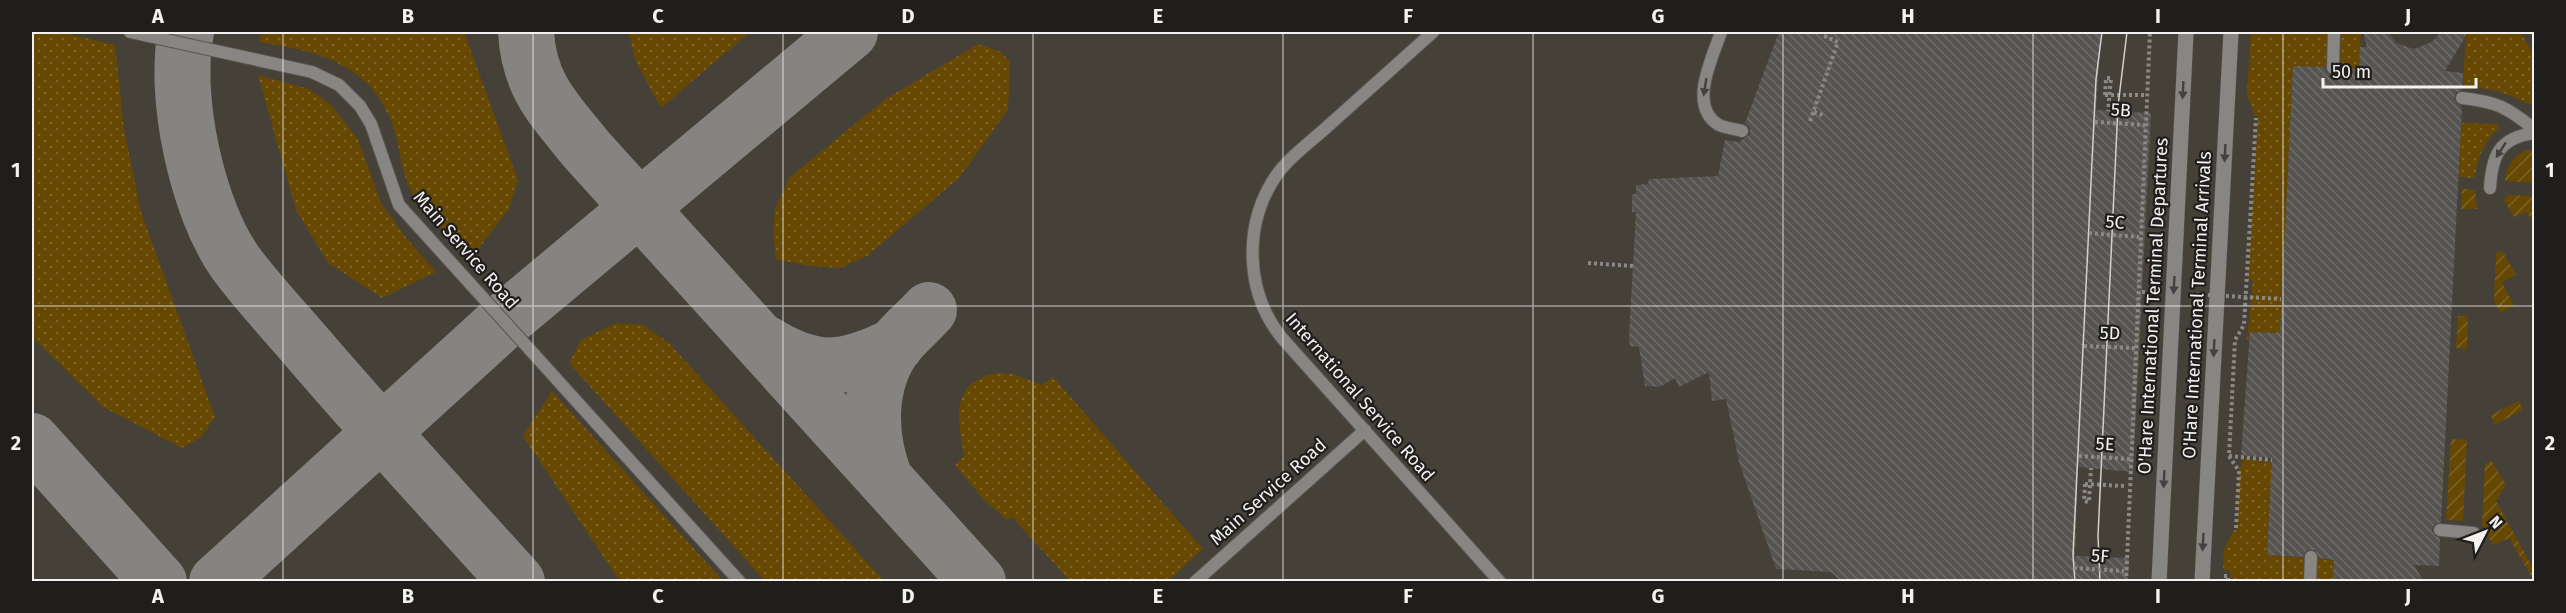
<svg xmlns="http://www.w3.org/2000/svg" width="2566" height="613" font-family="'Fira Sans',sans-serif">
<defs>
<pattern id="grass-dots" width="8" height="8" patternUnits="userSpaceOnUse" patternTransform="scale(1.5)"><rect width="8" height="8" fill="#664803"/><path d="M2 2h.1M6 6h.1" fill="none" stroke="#7c6328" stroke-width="1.8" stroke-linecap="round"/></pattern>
<pattern id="garden-furrows" width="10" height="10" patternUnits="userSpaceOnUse" patternTransform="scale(1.5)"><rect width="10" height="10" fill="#664803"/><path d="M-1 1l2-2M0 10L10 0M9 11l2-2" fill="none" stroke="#7c6328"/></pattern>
<pattern id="building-back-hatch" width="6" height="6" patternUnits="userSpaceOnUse" patternTransform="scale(1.5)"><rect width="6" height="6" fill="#565450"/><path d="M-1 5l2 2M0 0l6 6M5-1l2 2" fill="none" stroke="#6f6d6a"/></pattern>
</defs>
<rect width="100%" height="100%" fill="#383633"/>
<path fill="#454038" d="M 32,32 L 2534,32 L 2534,581 L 32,581 Z"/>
<path fill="url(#grass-dots)" d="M 32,32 L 60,32 L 115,45 L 124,129 L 141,212 L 215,417 L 201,437 L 182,448 L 103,407 L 32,337 Z
M 262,32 L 464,32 L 518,180 L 509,209 L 477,251 L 467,256 C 450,236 427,216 413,194 C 401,175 401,153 395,132 C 375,65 321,52 259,42 Z
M 629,32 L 750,32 L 661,108 L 635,60 Z
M 2251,32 L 2361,32 L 2359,69 L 2293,66 L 2280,333 L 2250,332 L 2255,341 L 2247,339 L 2253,280 L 2248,280 L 2258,116 L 2255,116 L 2247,94 Z
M 2466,32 L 2521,32 L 2534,56 L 2534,106 L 2501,92 L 2463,85 Z
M 978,44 L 1001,52 L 1010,62 L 1008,110 L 959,178 L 867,256 L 840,268 L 809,266 L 776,259 L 773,233 L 775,209 L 789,178 L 884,100 Z
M 258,75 L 309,89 L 331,105 L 358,139 L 381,203 L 403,234 L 436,272 L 382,298 L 328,263 L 296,210 Z
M 2461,123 L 2496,124 L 2499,128 L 2489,138 L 2480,155 L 2474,178 L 2458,177 Z
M 616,323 L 643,325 L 669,343 L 884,581 L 765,581 L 569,363 L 581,340 Z
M 997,373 L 1012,374 L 1042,385 L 1053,377 L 1203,549 L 1168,581 L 1070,581 L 1012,517 L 1007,520 L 983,499 L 955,465 L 964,456 C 958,419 949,383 997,373 Z
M 552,391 L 723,581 L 621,581 L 616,576 L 523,436 Z
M 2242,459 L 2272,462 L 2267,555 L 2334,560 L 2333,581 L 2231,581 L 2230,570 L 2223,570 L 2224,549 L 2234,530 L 2237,530 L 2239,467 L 2242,467 Z"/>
<path fill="url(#garden-furrows)" d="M 2528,150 L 2534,151 L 2534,183 L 2505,181 C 2507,166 2512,155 2528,150 Z
M 2462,188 L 2475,191 L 2477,209 L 2461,209 Z
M 2507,195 L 2534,196 L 2534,217 L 2531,219 L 2527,212 L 2514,217 L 2504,201 Z
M 2502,251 L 2516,274 L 2502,283 L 2514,305 L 2501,313 L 2494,301 L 2496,253 Z
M 2458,316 L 2468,316 L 2467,349 L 2456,348 Z
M 2516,402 L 2519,401 L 2523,410 L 2494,425 L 2491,415 Z
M 2451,439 L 2467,440 L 2463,521 L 2446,520 Z
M 2491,460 L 2506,485 L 2496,501 L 2534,570 L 2534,581 L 2509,538 L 2493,545 L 2482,525 L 2485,464 Z"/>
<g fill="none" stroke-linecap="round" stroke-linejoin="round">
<path stroke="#858480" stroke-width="56" d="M 186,32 C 173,96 197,208 235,262 C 256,291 282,318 305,345 C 374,426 446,503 517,582
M 526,32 C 529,86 554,109 586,149 L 978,582
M 765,343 C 815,374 845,371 896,345
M 32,441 L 159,582
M 885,479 C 868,436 867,382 896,344 C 906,332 919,321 929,310
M 217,582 L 504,321 L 850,32"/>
</g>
<path fill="url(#building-back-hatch)" d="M 1779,32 L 2101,32 L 2096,110 L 2151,113 L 2133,472 L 2078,467 L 2075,556 L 2129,558 L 2128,581 L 1842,582 L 1831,572 L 1776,569 L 1739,462 L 1726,399 L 1712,401 L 1709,372 L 1679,387 L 1675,378 L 1660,387 L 1645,386 L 1639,347 L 1630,346 L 1629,337 L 1636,212 L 1632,212 L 1632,194 L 1636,194 L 1636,185 L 1648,184 L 1649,179 L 1718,176 L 1725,140 L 1739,142 L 1750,134 L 1750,128 L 1745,123 Z
M 2363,32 L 2388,32 L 2396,43 L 2414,49 L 2432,42 L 2441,32 L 2468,32 L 2445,71 L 2463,73 L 2462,90 L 2456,93 L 2454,98 L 2457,104 L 2462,106 L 2441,522 L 2434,525 L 2432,530 L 2435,536 L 2440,538 L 2439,566 L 2414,565 L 2424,582 L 2333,580 L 2334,560 L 2319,558 L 2315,550 L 2307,550 L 2303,557 L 2267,555 L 2272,458 L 2241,455 L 2250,332 L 2280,333 L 2293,66 L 2325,67 L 2326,72 L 2332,76 L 2337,75 L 2341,68 L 2359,69 L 2360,47 L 2367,47 Z"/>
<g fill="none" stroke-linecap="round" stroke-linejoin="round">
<g stroke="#565552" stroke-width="14">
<path id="lane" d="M 130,32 L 312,72 L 339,85 L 360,106 L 371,124 L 399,205 L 740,582
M 1433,32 C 1398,63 1363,95 1328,126 C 1312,141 1291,155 1278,173 C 1243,222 1244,291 1282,338 L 1500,582
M 1721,32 C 1713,57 1687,106 1719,125 C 1725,128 1736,129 1742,131
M 2333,68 L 2334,32
M 2462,98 C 2497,102 2507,107 2534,129
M 2490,188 C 2492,155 2499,138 2534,133
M 2440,530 L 2474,533
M 1195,582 L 1365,430
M 2310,582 L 2311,557"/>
</g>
<g stroke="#565552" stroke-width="16">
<path id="street" d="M 2202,582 L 2231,32"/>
</g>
<path stroke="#8b8987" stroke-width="4" stroke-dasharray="3 3" stroke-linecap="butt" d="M 2105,95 L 2144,95
M 1814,112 L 1825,116
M 1810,121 L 1838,42 L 1824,36
M 1588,263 L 1633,266
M 2229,456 L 2272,460
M 2085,484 L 2124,486
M 2236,528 L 2239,471 L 2229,456 L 2235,340 L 2244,325 L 2256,118
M 2224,576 L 2228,576 L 2228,582
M 2126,582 L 2150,32"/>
<use href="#lane" stroke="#888682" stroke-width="12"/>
<use href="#street" stroke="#888682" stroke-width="15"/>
<path stroke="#d2d1ce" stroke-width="1.5" d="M 2075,582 L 2073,555 L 2096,79 L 2102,32
M 2100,582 L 2098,536 L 2118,106 L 2127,32"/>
<g stroke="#565552" stroke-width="16" stroke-linecap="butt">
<path id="street-bridge" d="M 2159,582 L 2186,32"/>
</g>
<path stroke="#8b8987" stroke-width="4" stroke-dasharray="3 3" stroke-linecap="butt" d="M 2105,95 L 2106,78 L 2111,78 L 2108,111
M 2095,122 L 2145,125
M 2089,233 L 2139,237
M 2142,292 L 2156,293
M 2190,294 L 2281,299
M 2084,346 L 2135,348
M 2079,456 L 2130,459
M 2085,484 L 2084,501 L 2089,502 L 2091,468
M 2074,568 L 2124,571"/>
<use href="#street-bridge" stroke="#888682" stroke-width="15"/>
</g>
<defs><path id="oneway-solid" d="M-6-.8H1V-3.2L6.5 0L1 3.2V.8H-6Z" transform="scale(1.5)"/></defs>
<g fill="#444240">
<use href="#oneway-solid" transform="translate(1705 87) rotate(99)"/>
<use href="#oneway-solid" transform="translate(2183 90) rotate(93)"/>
<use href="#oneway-solid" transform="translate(2501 150) rotate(123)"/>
<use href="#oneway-solid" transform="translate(2225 153) rotate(93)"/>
<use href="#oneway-solid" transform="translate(2174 285) rotate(93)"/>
<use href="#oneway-solid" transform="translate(2214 348) rotate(93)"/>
<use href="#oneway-solid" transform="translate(2164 479) rotate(93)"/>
<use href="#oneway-solid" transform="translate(2203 542) rotate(93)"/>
</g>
<path fill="none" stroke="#f3f2f0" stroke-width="1.5" stroke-opacity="0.55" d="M 283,32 L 283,582M 533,32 L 533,582M 783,32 L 783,582M 1033,32 L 1033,582M 1283,32 L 1283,582M 1533,32 L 1533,582M 1783,32 L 1783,582M 2033,32 L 2033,582M 2283,32 L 2283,582M 32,306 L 2534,306"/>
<g text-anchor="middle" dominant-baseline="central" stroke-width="4.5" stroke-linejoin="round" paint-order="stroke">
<g font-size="18" fill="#f3f2f0" stroke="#1f1e1c">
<text transform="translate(2121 110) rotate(4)">5B</text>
<text transform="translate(2115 222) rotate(5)">5C</text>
<text transform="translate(466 250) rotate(49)">Main Service Road</text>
<text transform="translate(2197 305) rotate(-87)">O'Hare International Terminal Arrivals</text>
<text transform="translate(2153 306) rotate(-87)">O'Hare International Terminal Departures</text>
<text transform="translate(2110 333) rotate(2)">5D</text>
<text transform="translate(1360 397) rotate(49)">International Service Road</text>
<text transform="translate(2105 444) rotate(3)">5E</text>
<text transform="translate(1268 492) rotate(-42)">Main Service Road</text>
<text transform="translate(2100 556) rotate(4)">5F</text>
</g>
</g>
<rect width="2566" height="613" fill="none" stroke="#1f1e1c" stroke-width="66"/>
<g transform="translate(2485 532) rotate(48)" stroke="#1f1e1c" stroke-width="4.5" paint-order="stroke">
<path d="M0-4.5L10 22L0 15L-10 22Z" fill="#f3f2f0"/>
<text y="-9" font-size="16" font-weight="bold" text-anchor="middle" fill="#f3f2f0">N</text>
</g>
<path d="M2323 78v9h153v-9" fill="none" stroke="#f3f2f0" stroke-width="3"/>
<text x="2332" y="78" font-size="18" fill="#f3f2f0" stroke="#1f1e1c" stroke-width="4.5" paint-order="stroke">50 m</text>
<rect x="33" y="33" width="2500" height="547" fill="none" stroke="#f3f2f0" stroke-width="2"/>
<g font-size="20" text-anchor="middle" font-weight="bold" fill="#f3f2f0">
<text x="158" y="23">A</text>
<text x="408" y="23">B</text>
<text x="658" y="23">C</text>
<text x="908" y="23">D</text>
<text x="1158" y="23">E</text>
<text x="1408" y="23">F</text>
<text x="1658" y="23">G</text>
<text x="1908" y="23">H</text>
<text x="2158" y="23">I</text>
<text x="2408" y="23">J</text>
<text x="16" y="177">1</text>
<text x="2550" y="177">1</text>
<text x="16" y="450">2</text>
<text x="2550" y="450">2</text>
<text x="158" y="603">A</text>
<text x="408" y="603">B</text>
<text x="658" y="603">C</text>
<text x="908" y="603">D</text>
<text x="1158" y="603">E</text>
<text x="1408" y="603">F</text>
<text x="1658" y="603">G</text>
<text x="1908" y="603">H</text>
<text x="2158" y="603">I</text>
<text x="2408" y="603">J</text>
</g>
</svg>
